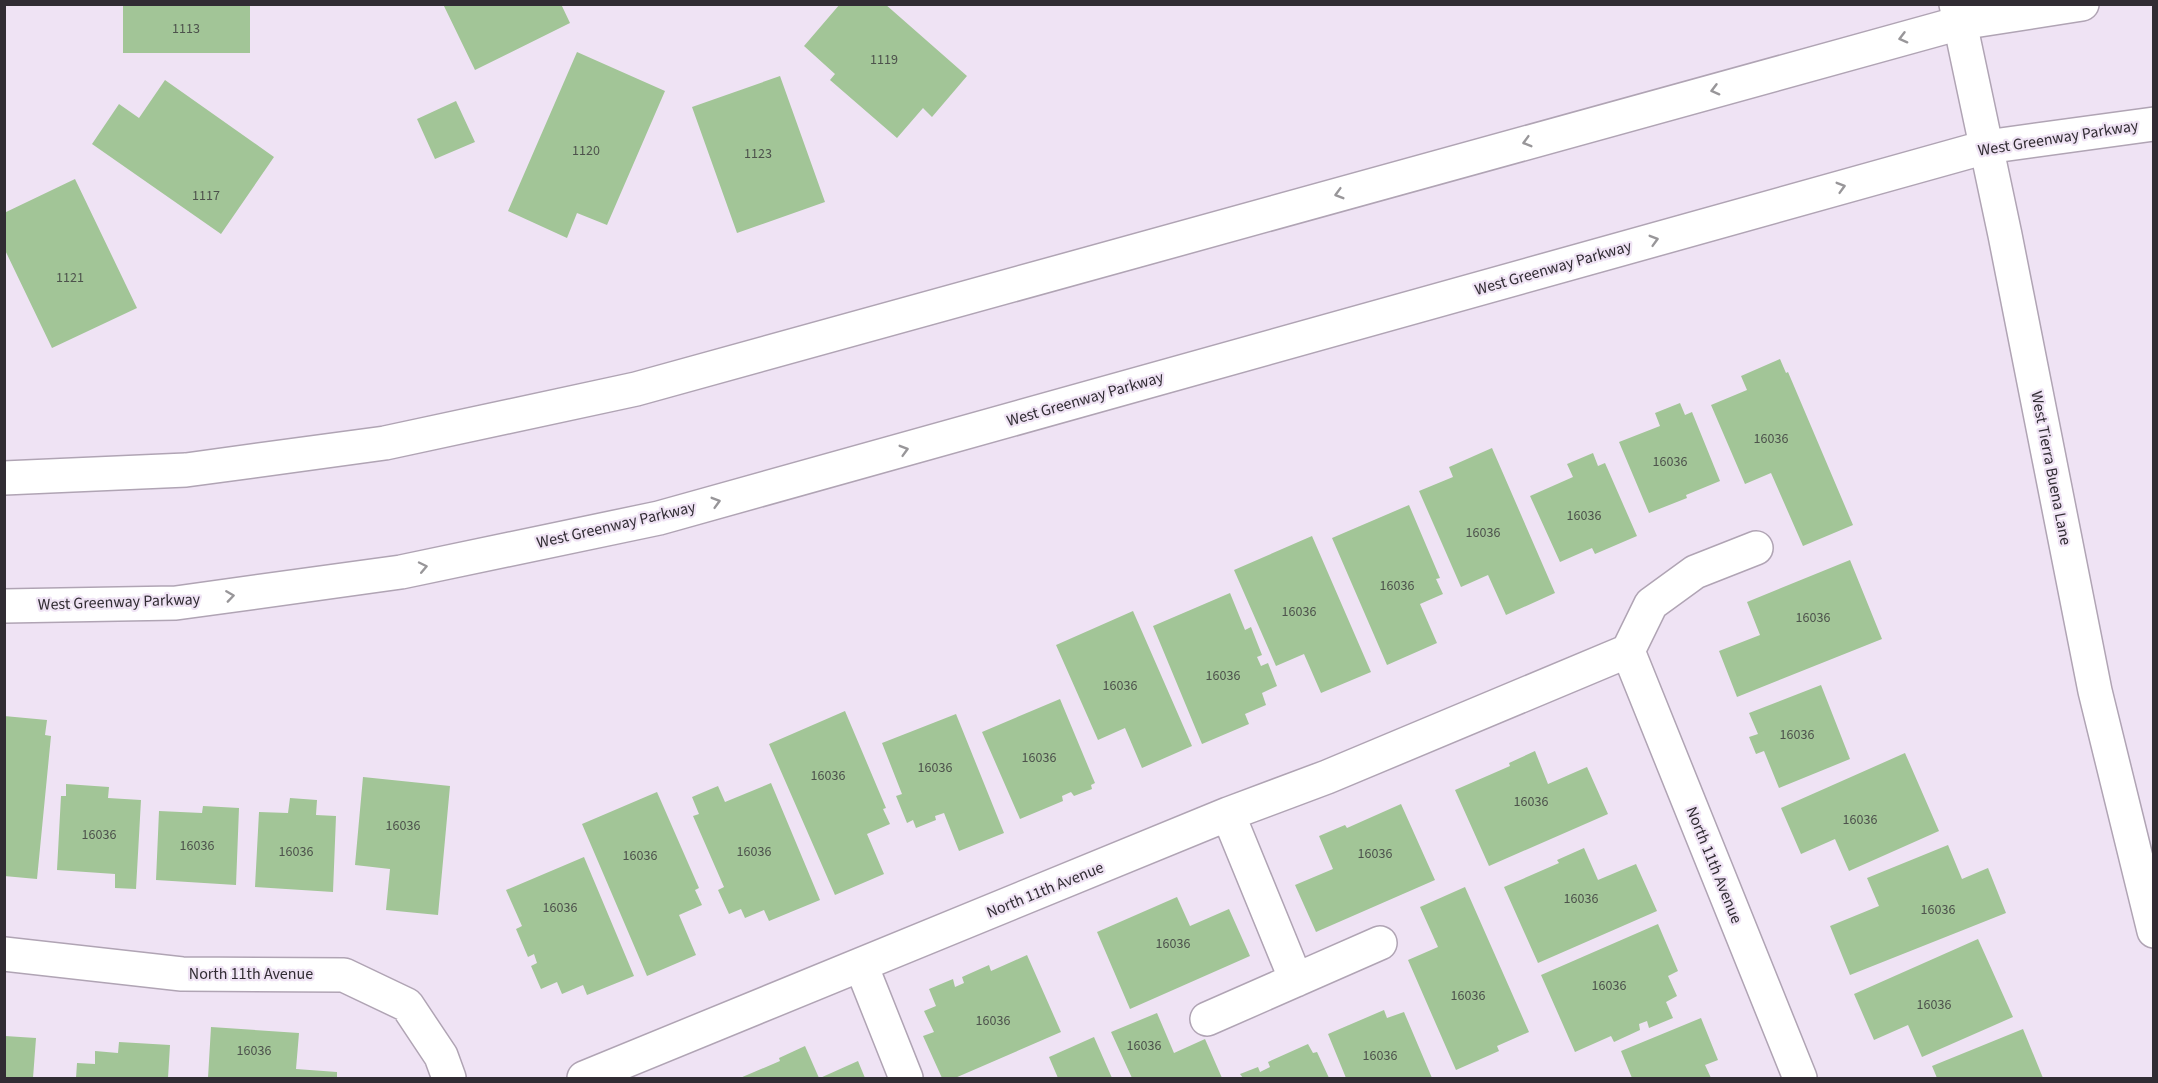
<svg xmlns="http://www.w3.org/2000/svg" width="2158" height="1083" font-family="'Source Sans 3',sans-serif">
<rect width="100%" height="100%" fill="#efe3f4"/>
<path fill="#a2c597" d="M 123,4 L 250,4 L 250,53 L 123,53 Z
M 443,4 L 561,4 L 570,23 L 475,70 Z
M 840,4 L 885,4 L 967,76 L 932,117 L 923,108 L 897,138 L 830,80 L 835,74 L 804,46 Z
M 577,52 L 665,91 L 607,225 L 577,213 L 567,238 L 508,211 Z
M 780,76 L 825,202 L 737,233 L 692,107 Z
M 165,80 L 274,157 L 221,234 L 92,144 L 119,104 L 139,118 Z
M 456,101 L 475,142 L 435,159 L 417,119 Z
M 75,179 L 137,308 L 52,348 L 4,248 L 4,213 Z
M 1780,359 L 1786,373 L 1788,372 L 1853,525 L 1803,546 L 1771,473 L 1745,484 L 1711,405 L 1747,390 L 1741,376 Z
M 1680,403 L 1685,415 L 1692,412 L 1720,481 L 1686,495 L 1687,498 L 1649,513 L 1619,442 L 1660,426 L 1655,413 Z
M 1492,448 L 1555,593 L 1506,615 L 1488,575 L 1461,587 L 1419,491 L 1453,477 L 1449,467 Z
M 1593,453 L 1598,466 L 1605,463 L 1637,536 L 1595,554 L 1592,548 L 1560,562 L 1530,496 L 1573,477 L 1567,464 Z
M 1409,505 L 1440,578 L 1436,579 L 1443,594 L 1420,604 L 1437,643 L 1387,665 L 1332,538 Z
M 1312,536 L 1371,672 L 1321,693 L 1304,654 L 1276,666 L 1234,570 Z
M 1850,560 L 1882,639 L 1737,697 L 1719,651 L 1760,635 L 1747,602 Z
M 1230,593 L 1245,630 L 1251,627 L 1262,655 L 1257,657 L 1261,666 L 1268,663 L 1277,686 L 1262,693 L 1266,705 L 1245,714 L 1249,724 L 1202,744 L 1153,626 Z
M 1133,611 L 1192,746 L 1142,768 L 1125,728 L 1098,740 L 1056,645 Z
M 1821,685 L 1850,759 L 1779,788 L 1764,751 L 1756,754 L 1749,737 L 1758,734 L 1749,713 Z
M 1060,699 L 1095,783 L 1091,785 L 1092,789 L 1074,796 L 1071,792 L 1062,796 L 1063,801 L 1020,819 L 982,732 Z
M 845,711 L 886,808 L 883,809 L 890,824 L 867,834 L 884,874 L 835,895 L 769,744 Z
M 956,714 L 1004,833 L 959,851 L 944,813 L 935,816 L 936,820 L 916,828 L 913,820 L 907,823 L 896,796 L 902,794 L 882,743 Z
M 4,716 L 47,720 L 45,735 L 51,736 L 37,879 L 4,876 Z
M 1535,751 L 1548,784 L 1587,767 L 1608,814 L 1489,866 L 1455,790 L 1510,766 L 1509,763 Z
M 1905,753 L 1939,831 L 1849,871 L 1835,839 L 1801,854 L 1781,808 Z
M 363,777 L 450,786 L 438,915 L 386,910 L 390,869 L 355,865 Z
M 771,783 L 820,900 L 769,921 L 764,910 L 745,918 L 741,909 L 729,914 L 718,890 L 724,887 L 693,816 L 699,814 L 692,797 L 718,786 L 725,802 Z
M 66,784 L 109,787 L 108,798 L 141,800 L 136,889 L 115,888 L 115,874 L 57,870 L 61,796 L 66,796 Z
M 657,792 L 699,888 L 695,890 L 702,905 L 679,915 L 696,955 L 647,976 L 582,824 Z
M 290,798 L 317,800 L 316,815 L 336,816 L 333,892 L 255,887 L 259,812 L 288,813 Z
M 1401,804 L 1435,880 L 1316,932 L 1295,885 L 1333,869 L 1319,836 L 1345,825 L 1347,828 Z
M 203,806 L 239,808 L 236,885 L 156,880 L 159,811 L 202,813 Z
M 1948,845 L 1962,879 L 1988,868 L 2006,913 L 1850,975 L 1830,926 L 1879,906 L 1867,878 Z
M 1584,848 L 1598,880 L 1636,864 L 1657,911 L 1538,963 L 1504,887 L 1559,863 L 1557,860 Z
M 584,857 L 634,976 L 587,995 L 583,985 L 562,994 L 557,982 L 541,989 L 531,966 L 537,963 L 534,954 L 528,957 L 516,929 L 522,926 L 506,890 Z
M 1465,887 L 1529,1032 L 1497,1046 L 1499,1051 L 1456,1070 L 1408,960 L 1438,947 L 1420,907 Z
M 1177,897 L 1190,926 L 1229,909 L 1250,956 L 1130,1009 L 1097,932 Z
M 1658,924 L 1678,971 L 1668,976 L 1677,996 L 1666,1002 L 1673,1018 L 1649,1028 L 1647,1021 L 1639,1024 L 1640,1030 L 1614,1042 L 1611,1036 L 1575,1052 L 1541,975 Z
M 1978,939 L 2013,1017 L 1922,1057 L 1908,1025 L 1874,1040 L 1854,994 Z
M 1027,955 L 1061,1032 L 955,1078 L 942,1078 L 923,1036 L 934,1032 L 924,1011 L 936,1006 L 929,989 L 953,979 L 955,987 L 964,983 L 962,977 L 989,965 L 991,971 Z
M 1384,1010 L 1387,1018 L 1404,1012 L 1432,1078 L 1346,1078 L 1328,1034 Z
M 1157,1013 L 1174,1053 L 1205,1039 L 1222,1078 L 1132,1078 L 1111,1032 Z
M 1701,1018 L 1718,1060 L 1705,1065 L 1711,1078 L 1632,1078 L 1621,1051 Z
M 211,1027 L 299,1033 L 296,1069 L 337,1072 L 337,1078 L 208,1078 Z
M 2023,1029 L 2043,1078 L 1937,1078 L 1932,1066 Z
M 5,1036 L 36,1038 L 33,1078 L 5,1078 Z
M 1094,1037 L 1112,1078 L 1058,1078 L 1049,1057 Z
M 119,1042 L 170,1045 L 168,1078 L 76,1078 L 77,1063 L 95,1064 L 95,1051 L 118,1053 Z
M 1308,1044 L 1313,1053 L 1317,1052 L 1329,1078 L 1243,1078 L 1240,1074 L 1258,1067 L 1260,1072 L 1270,1067 L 1268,1062 Z
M 805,1046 L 819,1078 L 740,1078 L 780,1061 L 779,1058 Z
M 858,1061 L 865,1078 L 820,1078 Z"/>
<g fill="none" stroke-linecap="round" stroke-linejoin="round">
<g stroke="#b0a4b4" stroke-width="36">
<path id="street" d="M 1956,4 L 2005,235 L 2095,691 L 2154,931
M 1628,651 L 1800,1078
M 1228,814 L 1296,980
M 4,954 L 182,974 L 344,975 L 407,1005 L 441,1056 L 449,1078
M 861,965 L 906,1078
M 1207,1019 L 1380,943
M 584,1078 L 1228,814 L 1327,777 L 1628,651 L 1651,604 L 1695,572 L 1756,548"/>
</g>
<g stroke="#b0a4b4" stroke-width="36">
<path id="secondary" d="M 4,478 L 186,470 L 385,443 L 636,389 L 1960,23 L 2082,4
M 4,606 L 176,603 L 401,572 L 659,518 L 1986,147 L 2154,124"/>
</g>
<use href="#street" stroke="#fff" stroke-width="33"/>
<use href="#secondary" stroke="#fff" stroke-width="33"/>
</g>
<defs><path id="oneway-chevron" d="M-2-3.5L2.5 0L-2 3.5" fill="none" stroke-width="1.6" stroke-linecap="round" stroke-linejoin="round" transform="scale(1.5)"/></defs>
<g stroke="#989699">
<use href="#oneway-chevron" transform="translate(1903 38) rotate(165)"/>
<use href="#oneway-chevron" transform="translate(1715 90) rotate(165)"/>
<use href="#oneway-chevron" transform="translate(1527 142) rotate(164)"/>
<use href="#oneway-chevron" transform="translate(1841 187) rotate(-16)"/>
<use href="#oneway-chevron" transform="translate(1339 194) rotate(164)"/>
<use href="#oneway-chevron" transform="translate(1654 240) rotate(-16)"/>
<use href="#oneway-chevron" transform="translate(904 450) rotate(-16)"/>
<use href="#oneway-chevron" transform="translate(716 502) rotate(-16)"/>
<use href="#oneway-chevron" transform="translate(423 567) rotate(-12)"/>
<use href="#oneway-chevron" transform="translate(230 596) rotate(-8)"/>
</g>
<g text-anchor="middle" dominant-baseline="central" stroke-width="4.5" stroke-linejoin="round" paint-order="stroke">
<g font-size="14" fill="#4d524c">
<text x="186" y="29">1113</text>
<text x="884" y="60">1119</text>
<text x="586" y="151">1120</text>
<text x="758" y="154">1123</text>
<text x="206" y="196">1117</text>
<text x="70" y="278">1121</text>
<text x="1771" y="439">16036</text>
<text x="1670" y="462">16036</text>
<text x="1584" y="516">16036</text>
<text x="1483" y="533">16036</text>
<text x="1397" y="586">16036</text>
<text x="1299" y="612">16036</text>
<text x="1813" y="618">16036</text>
<text x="1223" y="676">16036</text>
<text x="1120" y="686">16036</text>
<text x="1797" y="735">16036</text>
<text x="1039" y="758">16036</text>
<text x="935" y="768">16036</text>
<text x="828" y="776">16036</text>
<text x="1531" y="802">16036</text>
<text x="1860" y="820">16036</text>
<text x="403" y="826">16036</text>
<text x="99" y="835">16036</text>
<text x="197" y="846">16036</text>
<text x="296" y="852">16036</text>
<text x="754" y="852">16036</text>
<text x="1375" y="854">16036</text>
<text x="640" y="856">16036</text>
<text x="1581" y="899">16036</text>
<text x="560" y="908">16036</text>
<text x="1938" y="910">16036</text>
<text x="1173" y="944">16036</text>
<text x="1609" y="986">16036</text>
<text x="1468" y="996">16036</text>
<text x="1934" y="1005">16036</text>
<text x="993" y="1021">16036</text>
<text x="1144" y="1046">16036</text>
<text x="254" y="1051">16036</text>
<text x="1380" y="1056">16036</text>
</g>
<g font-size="16" fill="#312c33" stroke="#efe3f4">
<text transform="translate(2058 138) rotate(-9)">West Greenway Parkway</text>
<text transform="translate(1553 268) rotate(-16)">West Greenway Parkway</text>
<text transform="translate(1085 399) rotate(-16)">West Greenway Parkway</text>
<text transform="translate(2051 468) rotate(79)">West Tierra Buena Lane</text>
<text transform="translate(616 525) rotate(-13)">West Greenway Parkway</text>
<text transform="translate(119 602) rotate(-2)">West Greenway Parkway</text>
<text transform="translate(1714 865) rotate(68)">North 11th Avenue</text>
<text transform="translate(1045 890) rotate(-22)">North 11th Avenue</text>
<text x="251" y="974">North 11th Avenue</text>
</g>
</g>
<rect width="2158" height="1083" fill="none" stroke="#312c33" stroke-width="12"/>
</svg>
